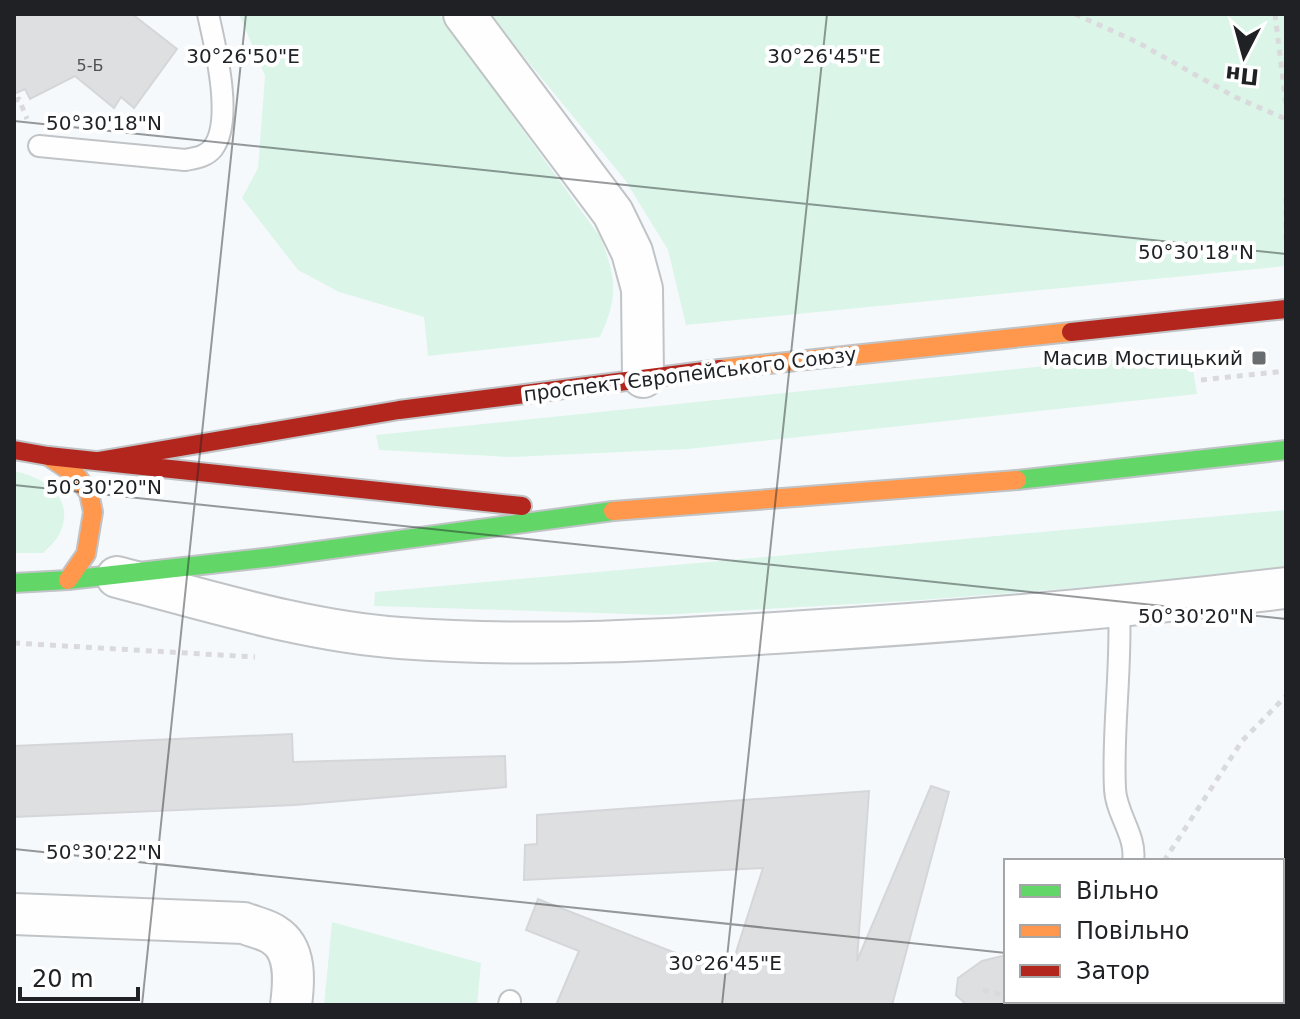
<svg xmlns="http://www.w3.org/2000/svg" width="1300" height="1019" font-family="'DejaVu Sans',sans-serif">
<rect width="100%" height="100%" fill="#f6f9fc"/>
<path fill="#dbf6e9" d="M 239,14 L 439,14 L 601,238 C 616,279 619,296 600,337 L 428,356 L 424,317 L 339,292 L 298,270 L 242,198 L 258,168 L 265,76 Z
M 489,14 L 1286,14 L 1286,266 L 686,325 L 668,250 L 625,180 Z
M 1190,351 L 1197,394 L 688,449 L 512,457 L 379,450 L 376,435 Z
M 14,471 C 44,477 76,497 60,533 C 57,540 49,547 43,553 L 14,553 Z
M 1286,510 L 1286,567 L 1126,584 L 907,601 L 660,615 L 374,606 L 375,592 Z
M 332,922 L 481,963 L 477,1005 L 324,1005 Z"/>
<path fill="#dedfe1" stroke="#d5d6d9" stroke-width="2" d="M 14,14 L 132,14 L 177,49 L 134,108 L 121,97 L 114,108 L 75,76 L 30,99 L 25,89 L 14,94 Z
M 292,734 L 293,762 L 505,756 L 506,787 L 295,805 L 14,817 L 14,746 Z
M 931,786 L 949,792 L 892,1005 L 556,1005 L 579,951 L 526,930 L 538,899 L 729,974 L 763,868 L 524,880 L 525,845 L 537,844 L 537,815 L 869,791 L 857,961 Z
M 1006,955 L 1006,1005 L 967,1005 L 956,995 L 958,978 L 982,961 Z"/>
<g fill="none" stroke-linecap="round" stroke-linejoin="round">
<g stroke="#c1c4c6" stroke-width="24">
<path id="lane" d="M 39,146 L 185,160 C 195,158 206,157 213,148 C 234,120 215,46 208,14
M 1119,608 C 1122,668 1112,729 1115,789 C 1116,814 1137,836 1133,861
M 509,1005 L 510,1001
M 1084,1005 L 1086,1001"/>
</g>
<g stroke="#c1c4c6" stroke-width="44">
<path id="street" d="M 464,14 L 613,213 L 632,252 L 642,289 L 643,377
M 117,577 C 210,601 304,631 400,638 C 534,648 670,640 805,631 C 966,621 1126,607 1286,588
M 14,914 L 244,923 C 253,927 266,929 274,935 C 297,949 294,982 291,1005"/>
</g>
<g stroke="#c1c4c6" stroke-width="22">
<path id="fast" d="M 1017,480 L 1286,450
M 14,583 L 68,580 L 273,557 L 613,511"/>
</g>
<g stroke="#c1c4c6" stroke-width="22">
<path id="slow" d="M 720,369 L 1071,332
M 48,456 L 76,475 L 89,493 L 93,512 L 86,554 L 68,580
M 613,511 L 1017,480"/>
</g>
<g stroke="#c1c4c6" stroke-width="22">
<path id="jam" d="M 1071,332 L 1286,309
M 14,450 L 48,456 L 522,506
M 98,461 L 399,410 L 720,369"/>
</g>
<path stroke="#dadadc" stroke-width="5" stroke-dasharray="6 6" stroke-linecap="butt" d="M 1075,14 L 1137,42 L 1235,97 L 1286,119
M 1275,14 L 1286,105
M 14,101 L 19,99 L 27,119
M 1286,198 L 1286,242
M 1201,380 L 1286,371
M 14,643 L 255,657
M 1164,861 L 1242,741 L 1286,696
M 983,990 L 1006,996
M 1026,1001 L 1043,1005"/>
<use href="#lane" stroke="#fefeff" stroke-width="20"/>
<use href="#street" stroke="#fefeff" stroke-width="40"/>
<use href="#fast" stroke="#63d668" stroke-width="18"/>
<use href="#slow" stroke="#ff974d" stroke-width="18"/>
<use href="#jam" stroke="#b3261e" stroke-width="18"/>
</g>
<path fill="none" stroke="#1f2124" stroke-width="2" stroke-opacity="0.45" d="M 14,121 L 1286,254M 14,485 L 1286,619M 14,849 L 1006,953M 1282,982 L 1286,983M 142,1005 L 246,14M 722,1005 L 827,14"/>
<rect fill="#6a6d70" stroke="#fff" stroke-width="3" x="1251" y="350" width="16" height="16" rx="4"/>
<g text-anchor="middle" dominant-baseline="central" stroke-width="8" stroke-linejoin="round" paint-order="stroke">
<g font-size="16" fill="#515255">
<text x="90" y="65">5-Б</text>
</g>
<g font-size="20" fill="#1f2124" stroke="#fff" text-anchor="end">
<text x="1243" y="358">Масив Мостицький</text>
</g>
<g font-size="20" fill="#1f2124" stroke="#fff">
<text transform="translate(690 374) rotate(-7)">проспект Європейського Союзу</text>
</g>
</g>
<g font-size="20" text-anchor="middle" fill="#1f2124" stroke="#fff" stroke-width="8" stroke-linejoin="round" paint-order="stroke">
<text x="243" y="63">30°26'50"E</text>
<text x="824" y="63">30°26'45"E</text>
<text x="104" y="130">50°30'18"N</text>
<text x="1196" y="259">50°30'18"N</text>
<text x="104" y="494">50°30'20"N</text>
<text x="1196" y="623">50°30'20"N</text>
<text x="104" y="859">50°30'22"N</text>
<text x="725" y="970">30°26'45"E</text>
</g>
<rect width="1300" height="1019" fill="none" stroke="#1f2124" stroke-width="32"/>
<rect x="1004" y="859" width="280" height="144" fill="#ffffff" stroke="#a5a6a7" stroke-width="2"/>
<rect x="1020" y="885" width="40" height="12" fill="#63d668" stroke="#a5a6a7" stroke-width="2"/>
<text x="1076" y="899" font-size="24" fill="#1f2124">Вільно</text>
<rect x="1020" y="925" width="40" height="12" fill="#ff974d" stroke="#a5a6a7" stroke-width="2"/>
<text x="1076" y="939" font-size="24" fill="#1f2124">Повільно</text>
<rect x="1020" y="965" width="40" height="12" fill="#b3261e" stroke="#a5a6a7" stroke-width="2"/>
<text x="1076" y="979" font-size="24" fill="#1f2124">Затор</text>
<g transform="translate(1244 56) rotate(186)" stroke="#ffffff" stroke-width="6" paint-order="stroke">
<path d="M0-6L14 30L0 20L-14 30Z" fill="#1f2124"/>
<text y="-12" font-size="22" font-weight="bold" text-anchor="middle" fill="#1f2124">Пн</text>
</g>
<path d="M20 987v12h118v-12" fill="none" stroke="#1f2124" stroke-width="4"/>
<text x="32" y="987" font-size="24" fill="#1f2124" stroke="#ffffff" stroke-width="6" paint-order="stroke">20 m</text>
</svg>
